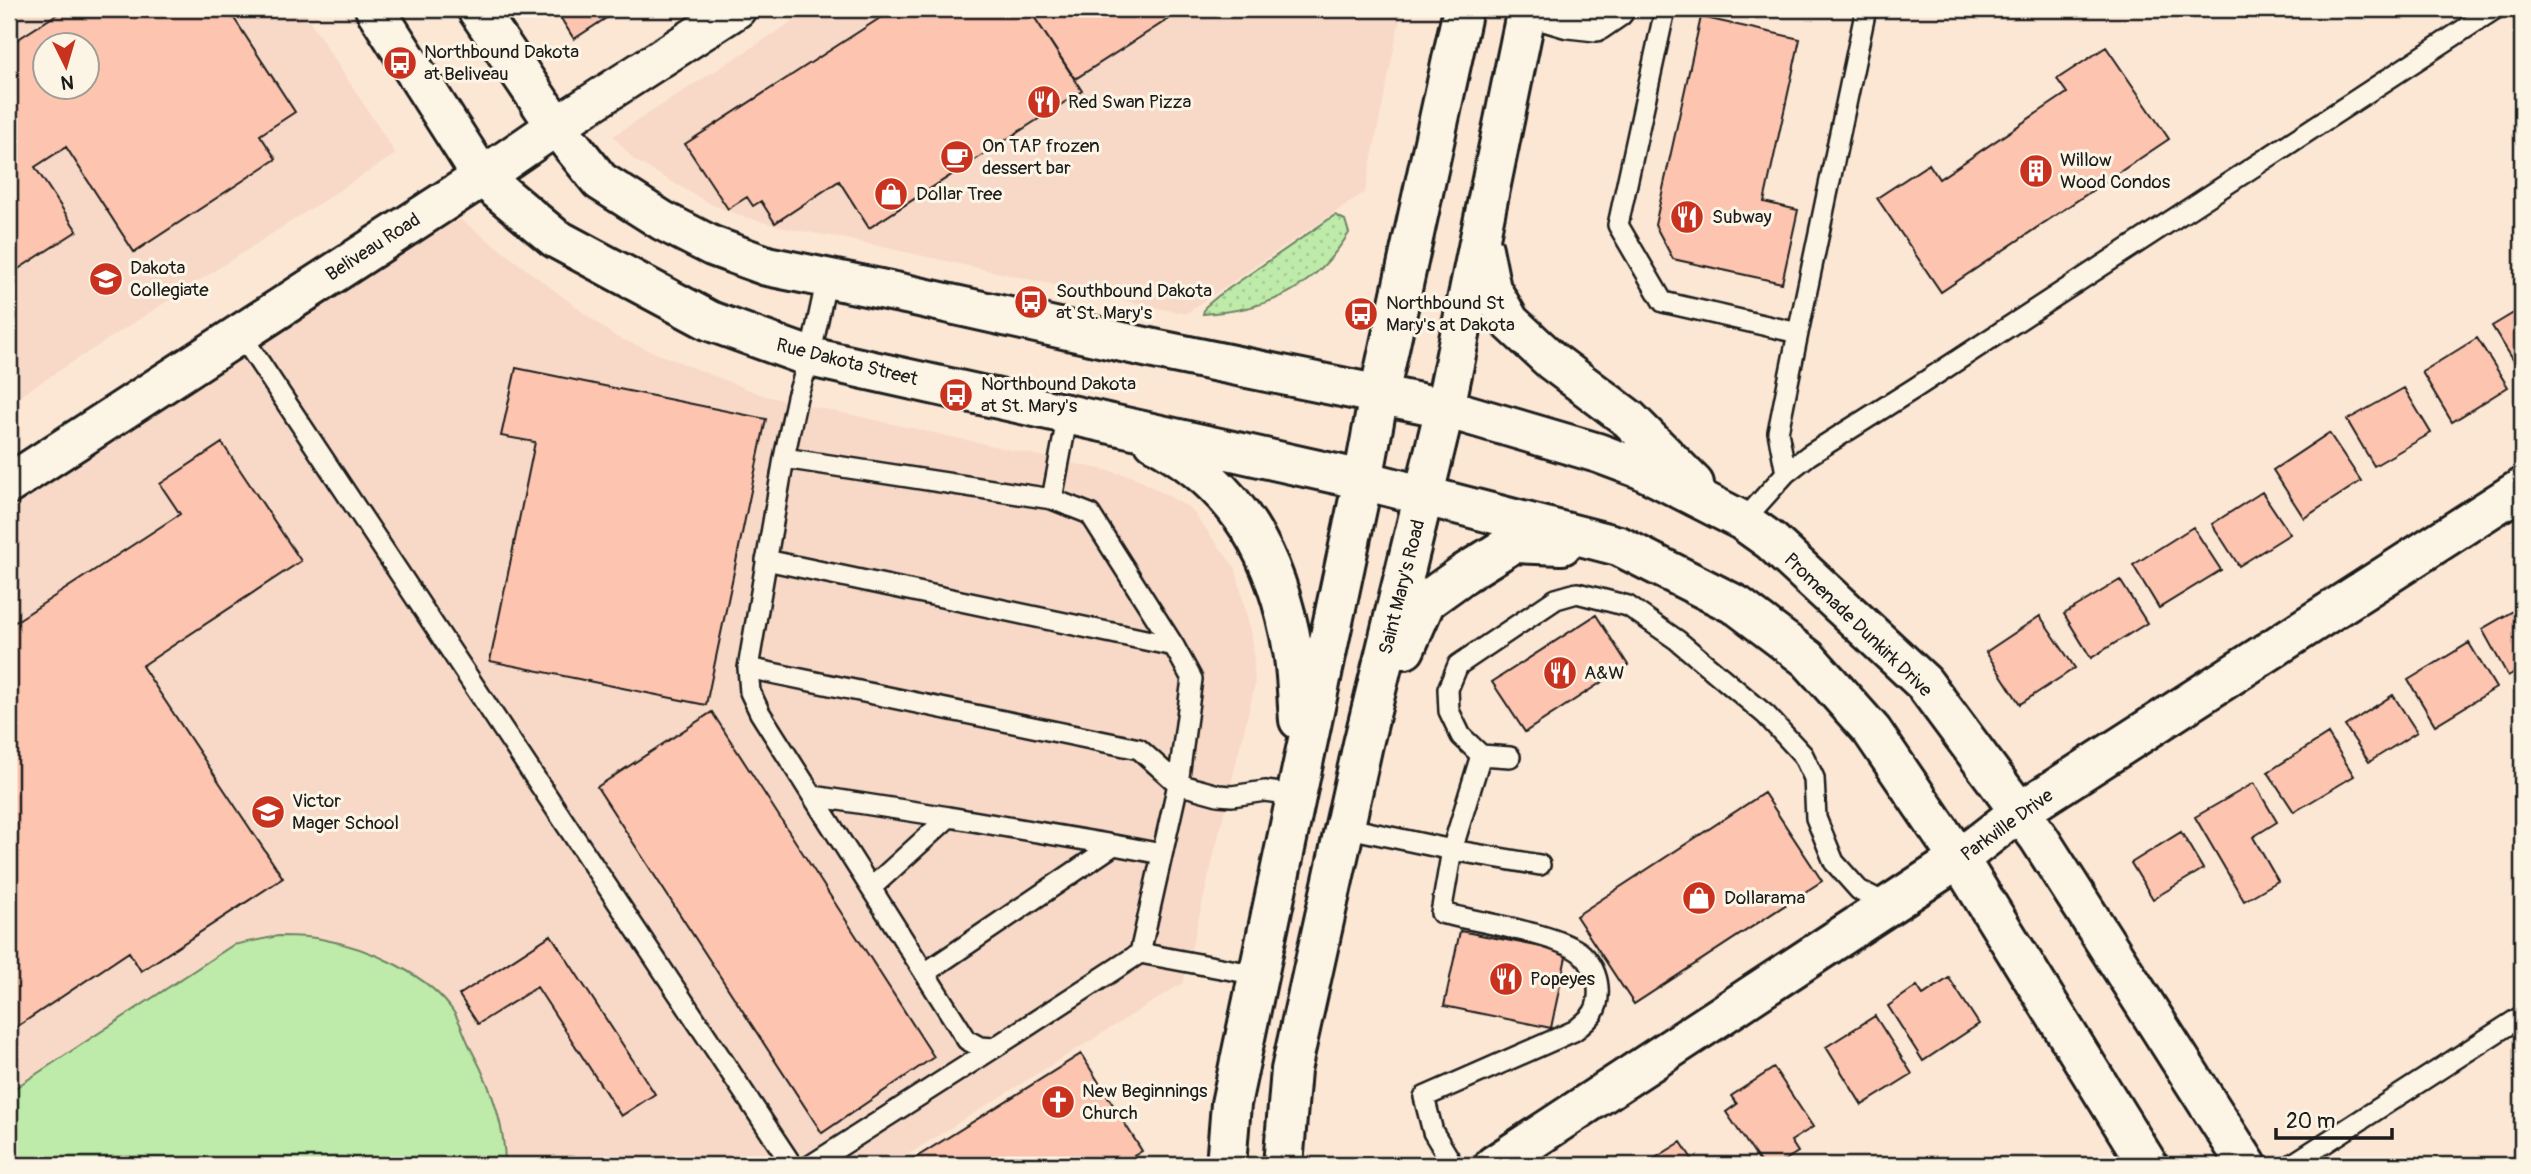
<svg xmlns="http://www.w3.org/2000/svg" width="2531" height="1174" font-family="Pangolin,sans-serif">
<defs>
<pattern id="grass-dots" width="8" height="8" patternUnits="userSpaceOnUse" patternTransform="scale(1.75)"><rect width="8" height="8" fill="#beeba9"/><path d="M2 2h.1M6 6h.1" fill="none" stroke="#a3c991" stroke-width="1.8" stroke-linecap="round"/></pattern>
</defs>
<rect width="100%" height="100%" fill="#fce7d5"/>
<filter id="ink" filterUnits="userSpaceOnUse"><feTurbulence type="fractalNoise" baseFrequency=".0143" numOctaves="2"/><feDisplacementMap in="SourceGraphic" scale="14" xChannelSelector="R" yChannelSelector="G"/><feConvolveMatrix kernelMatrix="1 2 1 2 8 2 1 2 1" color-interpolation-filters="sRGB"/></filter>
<g filter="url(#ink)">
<path fill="#f8d9c7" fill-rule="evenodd" d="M 9,9 L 302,9 L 396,154 L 9,403 ZM 46,46 L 88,46 L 88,88 L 46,88 Z
M 812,9 L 1402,9 L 1365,192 L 1185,314 L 837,237 L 784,228 L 745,217 L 712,205 L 634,160 L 613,136 Z
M 460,219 L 616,337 L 765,396 L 1132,476 L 1190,508 L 1236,569 L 1253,643 L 1255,685 L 1183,983 L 891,1165 L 683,1165 L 676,1153 L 657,1165 L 9,1165 L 9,503 L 236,354 Z"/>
<path fill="url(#grass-dots)" stroke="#6d8462" stroke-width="2" d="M 1335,215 L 1345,220 L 1349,233 C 1313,290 1269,310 1203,314 L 1205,307 L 1218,296 Z"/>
<path fill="#beeba9" stroke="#6d8462" stroke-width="2" d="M 278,936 C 293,936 308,936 321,939 C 366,947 430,974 455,1014 C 462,1026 466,1040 473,1053 C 491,1087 505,1125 505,1165 L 9,1165 L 9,1092 L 233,945 Z"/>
<path fill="#fdc5b0" stroke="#1c1c1c" stroke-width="2" fill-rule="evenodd" d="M 65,9 L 228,9 L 295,112 L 260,135 L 276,159 L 134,252 L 66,147 L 35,167 L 77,231 L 9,275 L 9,45 ZM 46,46 L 88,46 L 88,88 L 46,88 Z
M 555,9 L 620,9 L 574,39 Z
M 894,9 L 1029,9 L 1082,91 L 869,228 L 839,181 L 775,223 L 761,201 L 753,206 L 747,197 L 728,209 L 685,144 Z
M 1029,9 L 1184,9 L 1075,79 Z
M 1701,17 L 1800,39 L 1764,202 L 1798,210 L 1782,283 L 1673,259 L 1655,225 Z
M 2106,47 L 2169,139 L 1941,292 L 1877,198 L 1929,164 L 1939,179 L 2067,93 L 2057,79 Z
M 2522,308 L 2522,374 L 2492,326 Z
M 2477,338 L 2508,387 L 2452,422 L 2422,372 Z
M 516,368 L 766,419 L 706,705 L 490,661 L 535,442 L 501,436 Z
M 2404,388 L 2431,433 L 2374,466 L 2347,420 Z
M 2329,433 L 2361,481 L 2304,518 L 2273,470 Z
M 222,443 L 301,561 L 142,666 L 283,878 L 141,971 L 129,952 L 9,1032 L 9,626 L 180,514 L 160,484 Z
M 2262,492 L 2290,534 L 2239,566 L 2212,524 Z
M 2193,527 L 2221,570 L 2159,608 L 2133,565 Z
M 2120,580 L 2147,623 L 2091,658 L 2064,614 Z
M 2522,606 L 2522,668 L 2508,676 L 2482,629 Z
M 1596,615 L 1628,665 L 1525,732 L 1492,682 Z
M 2040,616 L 2075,668 L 2020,704 L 1986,652 Z
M 2469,643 L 2496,688 L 2435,725 L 2408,680 Z
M 2393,695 L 2417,732 L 2369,762 L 2345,726 Z
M 712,712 L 934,1057 L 822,1133 L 597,787 Z
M 2328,734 L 2354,776 L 2294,812 L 2268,772 Z
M 2254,783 L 2277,822 L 2253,837 L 2278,881 L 2244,901 L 2195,817 Z
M 1764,793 L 1822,881 L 1634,1004 L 1576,916 Z
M 2181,832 L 2203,869 L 2153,899 L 2131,863 Z
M 1460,931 L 1567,952 L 1551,1028 L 1444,1006 Z
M 551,935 L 655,1094 L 621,1116 L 537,987 L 478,1024 L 459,995 Z
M 1949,978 L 1979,1024 L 1923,1061 L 1888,1006 L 1917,986 L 1923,995 Z
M 1875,1016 L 1912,1074 L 1862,1105 L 1826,1047 Z
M 1081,1054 L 1142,1151 L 1119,1165 L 904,1165 Z
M 1774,1068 L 1813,1127 L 1791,1141 L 1798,1152 L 1777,1165 L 1762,1165 L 1726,1112 L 1737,1104 L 1731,1096 Z
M 1681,1142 L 1696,1165 L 1644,1165 Z"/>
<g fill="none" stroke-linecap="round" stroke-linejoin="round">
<g stroke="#1c1c1c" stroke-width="24">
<path id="lane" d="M 1662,9 L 1664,14 L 1618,225 L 1663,302 L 1798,333 L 1778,432 L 1786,473
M 827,278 L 810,357 L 797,397 L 784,458 L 748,668 L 750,692 L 760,713 L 967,1040 L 980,1047 L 994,1048 L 1140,953 L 1258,975
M 240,333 L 792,1165
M 1798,333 L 1866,9
M 784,458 L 1052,499 L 1090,514 L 1174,646 L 1192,679 L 1178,784 L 1140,953
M 1052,499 L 1068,414
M 1743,521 L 1786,473 L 1809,455 L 1915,388 L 2495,9
M 766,560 L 1174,646
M 748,668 L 1139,749 L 1178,784 L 1218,795 L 1232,796 L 1265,791 L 1296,795
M 1481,755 L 1461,736 L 1449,711 L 1448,689 L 1458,665 L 1556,599 L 1577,593 L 1628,606 L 1677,640 L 1766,715 L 1803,755 L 1814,778 L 1816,818 L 1834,862 L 1859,890 L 1889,905
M 813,796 L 949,817
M 1344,827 L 1452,850 L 1540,865
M 871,888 L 949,817 L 1114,845
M 925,973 L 1114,845 L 1162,854
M 811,1165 L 994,1048
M 1453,1165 L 1433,1132 L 1424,1097 L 1574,1031 C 1591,1018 1600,1011 1598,987 C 1597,975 1591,962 1582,954 C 1560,934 1473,921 1441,913 L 1452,850 L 1481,755 L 1510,757
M 2291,1165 L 2522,1016"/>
</g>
<g stroke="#1c1c1c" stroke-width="42">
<path id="street" d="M 1535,9 L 1569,19 L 1596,22 L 1615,9
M 556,126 L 737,9"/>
</g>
<g stroke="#1c1c1c" stroke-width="44">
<path id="secondary" d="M 375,9 L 482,177 L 555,238 L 710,321 L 810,357 L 1363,480 L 1619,546 L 1738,606 L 1808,659 L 1872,731 L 1959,859 L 2148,1165
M 477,9 L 556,126 L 600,181 L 663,221 L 712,246 L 767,266 L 910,295 L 1154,349 L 1445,408 L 1598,453 L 1641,469 L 1743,521 L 1771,541 L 1924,683 L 2039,838 L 2247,1165
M 1483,249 L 1491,289 L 1510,322 L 1552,361 L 1629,419 L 1694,484
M 1154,441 C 1239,487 1277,556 1293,651 C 1297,673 1297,697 1299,720
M 9,484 L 482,177 L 556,126
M 1405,649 L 1426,601 L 1465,573 L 1513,543 L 1562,545
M 1226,1165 L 1231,1104 L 1363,480 L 1379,395 L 1463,9
M 1283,1165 L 1291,1070 L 1363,744 L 1445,408 L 1527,9
M 1494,1165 L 1959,859 L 2019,812 L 2522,488"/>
</g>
<use href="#lane" stroke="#fcf5e5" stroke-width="19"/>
<use href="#street" stroke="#fcf5e5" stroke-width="37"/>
<use href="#secondary" stroke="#fcf5e5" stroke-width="38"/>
</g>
</g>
<defs>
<g id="bus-disc" transform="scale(1.75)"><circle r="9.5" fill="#c8321e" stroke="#fcf5e5"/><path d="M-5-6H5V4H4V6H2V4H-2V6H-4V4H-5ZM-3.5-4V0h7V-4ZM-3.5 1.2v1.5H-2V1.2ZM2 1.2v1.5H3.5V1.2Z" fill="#fff"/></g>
<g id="restaurant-disc" transform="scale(1.75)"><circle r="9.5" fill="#c8321e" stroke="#fcf5e5"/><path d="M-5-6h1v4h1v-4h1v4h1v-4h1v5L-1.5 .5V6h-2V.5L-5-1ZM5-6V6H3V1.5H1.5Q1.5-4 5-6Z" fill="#fff"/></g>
<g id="cafe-disc" transform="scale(1.75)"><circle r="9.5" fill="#c8321e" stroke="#fcf5e5"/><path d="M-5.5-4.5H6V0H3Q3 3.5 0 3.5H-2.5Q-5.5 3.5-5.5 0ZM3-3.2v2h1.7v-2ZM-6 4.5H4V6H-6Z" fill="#fff"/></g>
<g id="building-disc" transform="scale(1.75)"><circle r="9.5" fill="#c8321e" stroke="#fcf5e5"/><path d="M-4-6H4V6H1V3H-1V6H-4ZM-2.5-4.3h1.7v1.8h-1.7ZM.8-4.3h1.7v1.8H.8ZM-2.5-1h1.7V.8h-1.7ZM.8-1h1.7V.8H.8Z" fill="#fff"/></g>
<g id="shop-disc" transform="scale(1.75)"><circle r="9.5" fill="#c8321e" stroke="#fcf5e5"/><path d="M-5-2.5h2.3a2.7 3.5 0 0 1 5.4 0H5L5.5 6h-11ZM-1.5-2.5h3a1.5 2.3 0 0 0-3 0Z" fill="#fff"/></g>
<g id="school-disc" transform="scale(1.75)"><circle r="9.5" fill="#c8321e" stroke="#fcf5e5"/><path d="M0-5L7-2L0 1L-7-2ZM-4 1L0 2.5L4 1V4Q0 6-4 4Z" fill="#fff"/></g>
<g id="church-disc" transform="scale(1.75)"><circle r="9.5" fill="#c8321e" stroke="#fcf5e5"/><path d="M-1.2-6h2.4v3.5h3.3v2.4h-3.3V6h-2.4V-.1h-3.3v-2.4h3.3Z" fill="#fff"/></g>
</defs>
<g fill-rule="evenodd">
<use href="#bus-disc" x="400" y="63"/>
<use href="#restaurant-disc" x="1044" y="102"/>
<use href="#cafe-disc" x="957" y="157"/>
<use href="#building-disc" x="2036" y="171"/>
<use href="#shop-disc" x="891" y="194"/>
<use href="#restaurant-disc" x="1687" y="217"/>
<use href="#school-disc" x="106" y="279"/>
<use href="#bus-disc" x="1031" y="302"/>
<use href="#bus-disc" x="1361" y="314"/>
<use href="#bus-disc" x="956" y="395"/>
<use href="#restaurant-disc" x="1560" y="673"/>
<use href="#school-disc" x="268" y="812"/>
<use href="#shop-disc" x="1699" y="898"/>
<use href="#restaurant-disc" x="1506" y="979"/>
<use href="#church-disc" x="1058" y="1102"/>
</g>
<g text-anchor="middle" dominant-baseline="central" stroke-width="6" stroke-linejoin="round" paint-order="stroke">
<g font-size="19" fill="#1c1c1c" stroke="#fcf5e5" text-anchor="start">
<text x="424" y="52">Northbound Dakota<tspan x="424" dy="22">at Beliveau</tspan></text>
<text x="1068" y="102">Red Swan Pizza</text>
<text x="982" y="146">On TAP frozen<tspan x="982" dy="22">dessert bar</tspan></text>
<text x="2060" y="160">Willow<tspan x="2060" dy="22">Wood Condos</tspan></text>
<text x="916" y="194">Dollar Tree</text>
<text x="1712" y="217">Subway</text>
<text x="130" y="268">Dakota<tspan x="130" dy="22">Collegiate</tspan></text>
<text x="1056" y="291">Southbound Dakota<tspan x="1056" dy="22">at St. Mary's</tspan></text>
<text x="1386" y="303">Northbound St<tspan x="1386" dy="22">Mary's at Dakota</tspan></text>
<text x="981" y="384">Northbound Dakota<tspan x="981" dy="22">at St. Mary's</tspan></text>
<text x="1584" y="673">A&amp;W</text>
<text x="292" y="801">Victor<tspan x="292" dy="22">Mager School</tspan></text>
<text x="1724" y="898">Dollarama</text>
<text x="1530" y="979">Popeyes</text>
<text x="1082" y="1091">New Beginnings<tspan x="1082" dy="22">Church</tspan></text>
</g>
<g font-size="19" fill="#1c1c1c" stroke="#fcf5e5">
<text transform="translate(373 247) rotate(-33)">Beliveau Road</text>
<text transform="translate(847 362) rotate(14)">Rue Dakota Street</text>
<text transform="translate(1402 587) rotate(-76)">Saint Mary's Road</text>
<text transform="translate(1858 625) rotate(44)">Promenade Dunkirk Drive</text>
<text transform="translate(2007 825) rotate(-36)">Parkville Drive</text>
</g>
</g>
<rect width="2531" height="1174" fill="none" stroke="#fcf5e5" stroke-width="35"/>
<rect x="18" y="18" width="2496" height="1139" fill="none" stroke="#1c1c1c" stroke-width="2.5" filter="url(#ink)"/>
<g transform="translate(66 66) rotate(175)"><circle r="33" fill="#fcf5e5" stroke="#a29e95" stroke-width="2"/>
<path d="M0-5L12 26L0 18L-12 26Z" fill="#c8321e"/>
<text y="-10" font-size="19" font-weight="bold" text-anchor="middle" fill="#1c1c1c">N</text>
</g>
<path d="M2276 1128v10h116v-10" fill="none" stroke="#1c1c1c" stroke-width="3.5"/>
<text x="2286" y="1128" font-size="21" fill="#1c1c1c" stroke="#fcf5e5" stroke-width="5" paint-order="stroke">20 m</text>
</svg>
